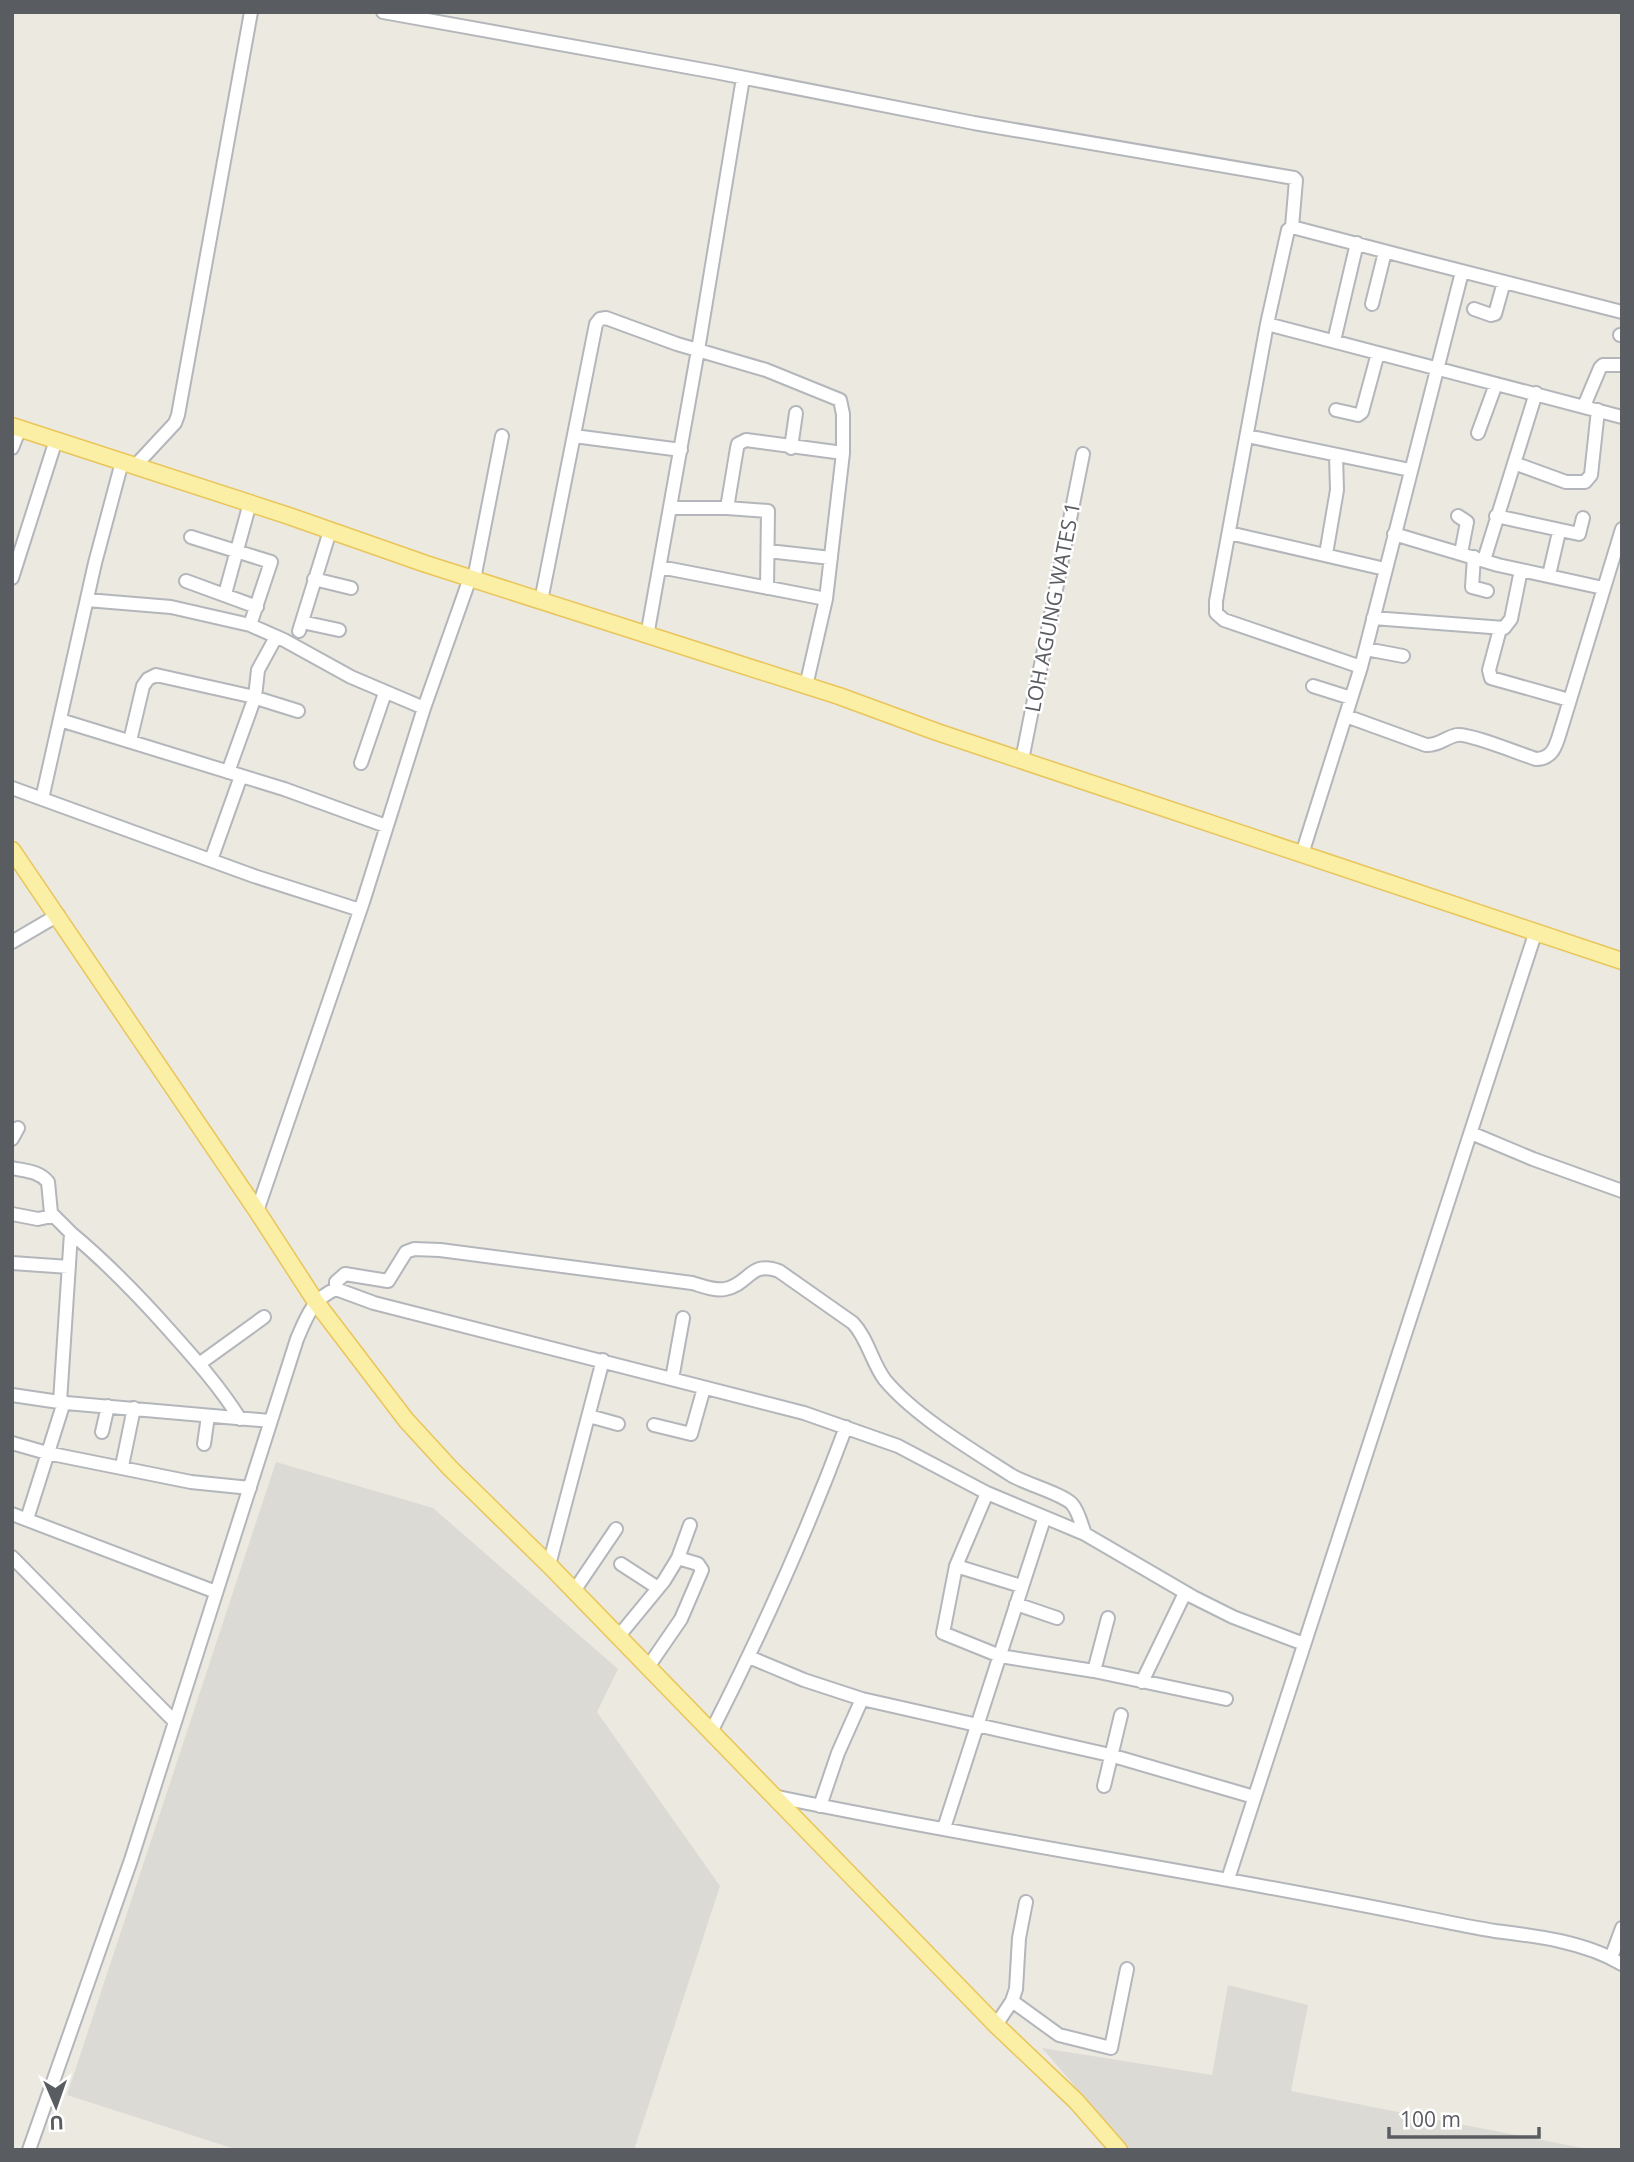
<svg xmlns="http://www.w3.org/2000/svg" width="1634" height="2162" font-family="'Open Sans',sans-serif">
<rect width="100%" height="100%" fill="#ebe9e0"/>
<path fill="#dcdad4" d="M 276,1462 L 433,1508 L 618,1669 L 597,1712 L 720,1886 L 634,2150 L 238,2150 L 67,2095 Z
M 1228,1985 L 1308,2005 L 1291,2091 L 1593,2150 L 1130,2150 L 1042,2048 L 1212,2075 Z"/>
<g fill="none" stroke-linecap="round" stroke-linejoin="round">
<g stroke="#b3b6ba" stroke-width="16">
<path id="minor" d="M 383,12 L 715,72 L 974,123 L 1294,178 L 1296,180 L 1292,227
M 1372,304 L 1385,252
M 1474,309 L 1491,315 L 1495,314 L 1504,282
M 1267,324 L 1622,417
M 1620,335 L 1622,335
M 1334,341 L 1357,243
M 1584,406 L 1600,368 L 1603,365 L 1622,365
M 1336,410 L 1358,415 L 1362,412 L 1378,353
M 1478,433 L 1496,384
M 574,436 L 681,450
M 1247,436 L 1410,470
M 12,448 L 20,428
M 791,448 L 796,413
M 1514,463 L 1566,482 L 1585,482 L 1591,475 L 1598,410
M 135,466 L 175,423 L 178,415 L 251,12
M 670,508 L 727,508 L 768,511 L 767,588
M 727,508 L 737,448 L 738,444 L 746,440 L 843,453
M 1458,516 L 1467,522 L 1461,553
M 1496,516 L 1579,534 L 1583,518
M 1229,533 L 1385,569
M 1394,534 L 1498,565 L 1603,588
M 191,537 L 271,562 L 250,625
M 768,551 L 831,558
M 1326,554 L 1337,490 L 1336,456
M 1474,557 L 1472,587 L 1487,591
M 1484,560 L 1536,393
M 660,567 L 826,599
M 1549,575 L 1559,532
M 12,578 L 56,440
M 314,579 L 351,588
M 474,579 L 502,436
M 186,581 L 257,607
M 225,594 L 250,503
M 87,600 L 171,607 L 250,625 L 284,640 L 351,677 L 424,708
M 541,601 L 596,324 L 600,319 L 606,318 L 677,344 L 766,370 L 840,400 L 843,414 L 843,453 L 826,599 L 806,686
M 1373,618 L 1504,628 L 1511,619 L 1521,570
M 302,622 L 339,630
M 1500,629 L 1489,670 L 1491,678 L 1569,700
M 299,631 L 330,531
M 647,636 L 698,350 L 743,78
M 1366,649 L 1403,656
M 1361,667 L 1224,620 L 1216,613 L 1216,601 L 1267,324 L 1288,230 L 1292,227 C 1402,256 1511,284 1622,312
M 1313,686 L 1351,698
M 1346,716 L 1426,745 C 1438,746 1446,737 1457,735 C 1469,733 1520,754 1536,759 C 1555,759 1557,741 1562,726 L 1622,529
M 60,720 L 284,789 L 386,826
M 130,741 L 143,686 L 148,679 L 156,675 L 250,696 L 298,711
M 1022,760 L 1083,454
M 361,763 L 385,693
M 228,772 L 255,697 L 258,670 L 276,637
M 12,788 L 254,876 L 360,910
M 42,799 L 95,563 L 122,462
M 1302,854 L 1361,667 L 1462,272
M 211,860 L 241,776
M 12,942 L 58,915
M 1471,1133 L 1533,1159 L 1622,1191
M 12,1139 L 18,1128
M 12,1168 C 26,1171 39,1171 48,1182 L 51,1213 L 71,1233 L 60,1402
M 257,1211 L 363,902 L 424,708 L 470,578
M 12,1214 L 38,1219 L 52,1216
M 71,1233 C 107,1263 139,1296 170,1331 C 195,1359 220,1387 240,1419
M 12,1263 L 69,1267
M 336,1289 L 336,1282 L 345,1274 L 388,1281 L 406,1252 L 414,1249 L 440,1250 L 692,1283 C 703,1286 714,1291 725,1289 C 750,1284 750,1260 779,1271 L 853,1323 C 868,1339 872,1363 885,1380 C 915,1416 972,1450 1011,1475 C 1026,1484 1063,1494 1072,1504 C 1079,1512 1081,1524 1085,1534
M 199,1364 L 264,1317
M 672,1379 L 683,1318
M 12,1395 L 66,1403 L 270,1421
M 589,1416 L 618,1424
M 654,1425 L 691,1434 L 704,1388
M 102,1432 L 108,1406
M 12,1443 L 47,1453 L 191,1482 L 250,1488
M 204,1444 L 208,1416
M 122,1466 L 134,1408
M 987,1493 L 956,1566 L 943,1633 L 1000,1656 L 1094,1671 L 1226,1699
M 12,1514 L 216,1592
M 27,1519 L 64,1402
M 12,1557 L 175,1722
M 621,1564 L 658,1588
M 549,1565 L 603,1360
M 956,1566 L 1021,1586
M 574,1591 L 616,1529
M 1016,1604 L 1057,1618
M 618,1637 L 664,1581 L 678,1558 L 690,1525
M 749,1657 L 804,1680 L 862,1699 L 1110,1755 L 1254,1797
M 648,1667 L 681,1619 L 702,1570 L 698,1564 L 678,1558
M 1094,1671 L 1108,1618
M 1142,1682 L 1185,1593
M 711,1732 C 762,1632 807,1532 846,1427
M 1104,1786 L 1121,1715
M 773,1796 C 987,1841 1203,1872 1417,1916 C 1443,1921 1469,1927 1495,1931 C 1537,1936 1585,1942 1622,1964
M 820,1806 L 838,1753 L 862,1699
M 944,1828 L 1044,1519
M 1228,1879 L 1536,931
M 1611,1958 L 1622,1928
M 1012,2001 L 1059,2035 L 1111,2048 L 1127,1969
M 996,2025 L 1012,2001 L 1016,1989 L 1019,1938 L 1026,1902
M 29,2150 L 131,1860 L 297,1339 C 306,1318 313,1298 336,1289 L 374,1303 L 804,1413 L 898,1446 L 987,1493 L 1085,1534 L 1193,1597 L 1233,1617 L 1304,1644"/>
</g>
<g stroke="#e9c55a" stroke-width="19">
<path id="major" d="M 12,426 L 289,516 L 426,564 L 839,696 L 937,732 L 1622,961
M 12,850 L 257,1211 L 316,1302 L 406,1420 L 450,1468 L 549,1565 L 996,2025 L 1076,2101 L 1119,2150"/>
</g>
<use href="#minor" stroke="#fff" stroke-width="12"/>
<use href="#major" stroke="#fbefa5" stroke-width="16"/>
</g>
<g text-anchor="middle" dominant-baseline="central" stroke-width="5" stroke-linejoin="round" paint-order="stroke">
<g font-size="21" fill="#595c60" stroke="#fff">
<text transform="translate(1052 607) rotate(-79)">LOH AGUNG WATES 1</text>
</g>
</g>
<rect width="1634" height="2162" fill="none" stroke="#595c60" stroke-width="28"/>
<g transform="translate(56 2106) rotate(178)" stroke="#ffffff" stroke-width="5" paint-order="stroke">
<path d="M0-5L12 26L0 18L-12 26Z" fill="#595c60"/>
<text y="-10" font-size="19" font-weight="bold" text-anchor="middle" fill="#595c60">U</text>
</g>
<path d="M1389 2127v10h150v-10" fill="none" stroke="#595c60" stroke-width="3.5"/>
<text x="1400" y="2127" font-size="21" fill="#595c60" stroke="#ffffff" stroke-width="5" paint-order="stroke">100 m</text>
</svg>
